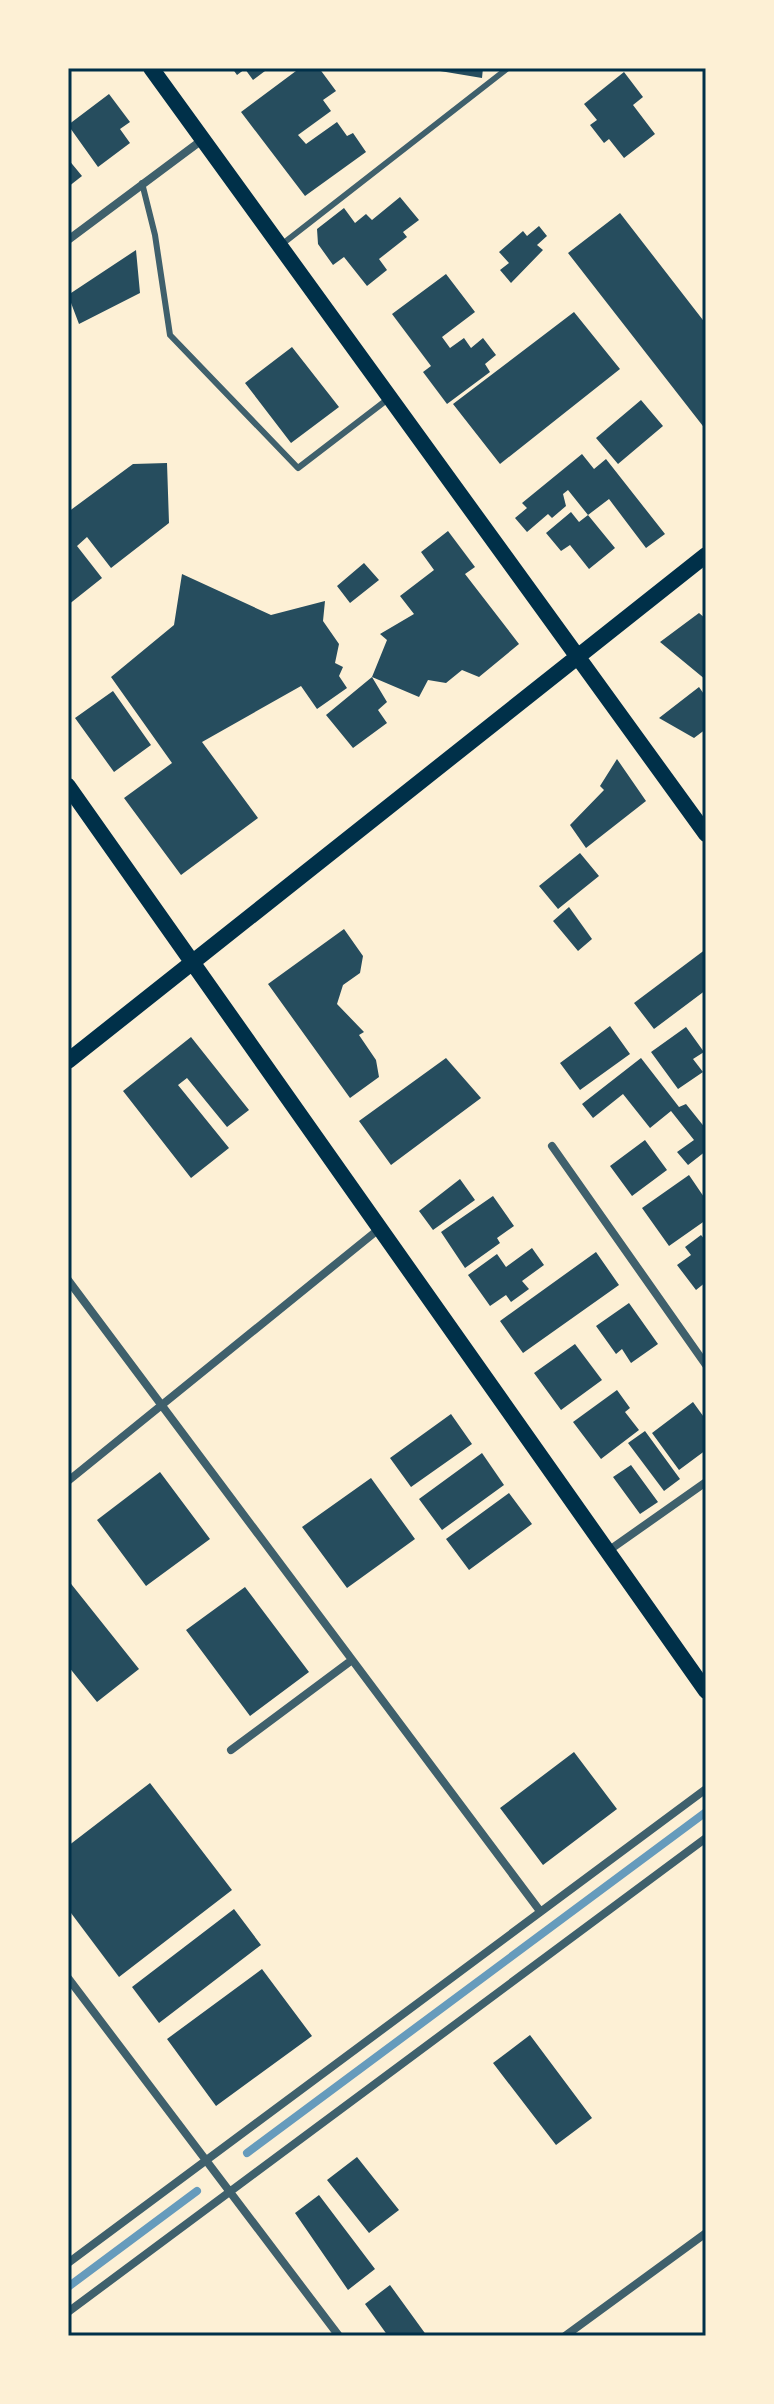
<svg xmlns="http://www.w3.org/2000/svg" width="774" height="2404" font-family="'Asap Condensed',sans-serif">
<rect width="100%" height="100%" fill="#fdf0d5"/>
<g fill="none" stroke-linecap="round" stroke-linejoin="round">
<path stroke="#669bbc" stroke-width="8" d="M 247,2153 L 706,1812
M 68,2287 L 197,2191"/>
</g>
<path fill="#264d5e" d="M 232,68 L 269,68 L 253,80 L 245,69 L 237,75 Z
M 300,68 L 319,68 L 336,91 L 323,100 L 331,111 L 298,135 L 306,144 L 337,122 L 347,136 L 353,133 L 366,152 L 305,196 L 241,112 Z
M 422,68 L 483,68 L 482,78 Z
M 624,72 L 643,97 L 633,105 L 655,134 L 624,158 L 609,139 L 604,143 L 590,125 L 597,120 L 584,104 Z
M 109,94 L 130,122 L 120,129 L 130,143 L 98,167 L 68,125 Z
M 68,159 L 82,176 L 68,187 Z
M 400,197 L 419,220 L 403,232 L 407,237 L 379,259 L 387,270 L 367,286 L 344,257 L 333,265 L 318,244 L 317,229 L 344,208 L 355,223 L 366,214 L 372,220 Z
M 620,213 L 706,324 L 706,430 L 568,253 Z
M 539,226 L 547,236 L 537,245 L 543,250 L 511,283 L 500,270 L 509,263 L 499,252 L 523,231 L 527,236 Z
M 136,250 L 140,293 L 79,324 L 68,295 Z
M 446,274 L 475,312 L 442,337 L 450,348 L 464,338 L 471,348 L 483,338 L 496,355 L 485,364 L 490,372 L 447,404 L 423,372 L 431,366 L 392,314 Z
M 574,312 L 620,369 L 500,464 L 453,404 Z
M 292,347 L 339,407 L 291,443 L 245,383 Z
M 641,400 L 663,426 L 618,464 L 596,438 Z
M 582,454 L 594,469 L 606,459 L 665,534 L 646,548 L 609,499 L 588,515 L 568,490 L 563,494 L 566,506 L 552,518 L 548,514 L 527,532 L 515,518 L 527,508 L 522,503 Z
M 167,463 L 169,523 L 111,568 L 87,537 L 77,546 L 102,578 L 68,605 L 68,512 L 133,464 Z
M 571,512 L 579,522 L 588,515 L 615,548 L 589,569 L 570,545 L 561,551 L 546,533 Z
M 448,531 L 475,567 L 465,574 L 519,644 L 479,677 L 462,670 L 446,683 L 428,680 L 419,697 L 372,677 L 387,702 L 378,710 L 387,723 L 353,748 L 326,715 L 372,677 L 387,640 L 380,634 L 414,614 L 400,596 L 434,570 L 421,552 Z
M 364,563 L 379,580 L 350,603 L 337,586 Z
M 182,574 L 271,615 L 325,601 L 323,621 L 339,644 L 335,663 L 343,667 L 339,676 L 347,688 L 317,709 L 301,686 L 202,742 L 258,818 L 181,875 L 124,798 L 172,763 L 111,677 L 174,625 Z
M 699,613 L 706,619 L 706,680 L 660,642 Z
M 699,687 L 706,697 L 706,729 L 694,738 L 659,718 Z
M 113,691 L 151,745 L 114,772 L 75,718 Z
M 617,759 L 646,801 L 586,848 L 570,825 L 604,790 L 600,786 Z
M 580,853 L 599,876 L 558,909 L 539,886 Z
M 569,907 L 592,939 L 578,951 L 553,921 Z
M 344,929 L 363,956 L 360,973 L 343,985 L 337,1004 L 364,1032 L 359,1035 L 376,1060 L 379,1077 L 350,1098 L 268,984 Z
M 706,949 L 706,990 L 654,1029 L 634,1003 Z
M 610,1026 L 630,1054 L 580,1090 L 560,1063 Z
M 686,1027 L 704,1052 L 693,1059 L 703,1072 L 678,1089 L 651,1052 Z
M 191,1037 L 249,1110 L 227,1127 L 187,1078 L 178,1085 L 229,1148 L 191,1178 L 123,1091 Z
M 446,1058 L 481,1098 L 391,1165 L 359,1121 Z
M 641,1058 L 679,1107 L 686,1104 L 706,1129 L 706,1151 L 688,1165 L 677,1152 L 694,1140 L 671,1111 L 650,1128 L 623,1094 L 593,1118 L 582,1104 Z
M 645,1140 L 667,1170 L 632,1196 L 610,1166 Z
M 689,1175 L 706,1200 L 706,1220 L 669,1246 L 642,1208 Z
M 460,1179 L 475,1200 L 433,1230 L 419,1211 Z
M 493,1196 L 514,1226 L 497,1238 L 500,1243 L 465,1268 L 441,1232 Z
M 701,1235 L 706,1241 L 706,1282 L 696,1290 L 677,1265 L 691,1255 L 685,1247 Z
M 532,1248 L 544,1265 L 522,1281 L 529,1289 L 511,1302 L 506,1295 L 490,1306 L 468,1275 L 497,1254 L 506,1267 Z
M 596,1252 L 619,1285 L 523,1353 L 500,1321 Z
M 629,1303 L 658,1344 L 631,1363 L 622,1349 L 616,1354 L 596,1326 Z
M 575,1344 L 602,1380 L 561,1410 L 534,1373 Z
M 617,1390 L 630,1408 L 625,1412 L 639,1430 L 601,1459 L 573,1422 Z
M 693,1402 L 706,1420 L 706,1450 L 679,1470 L 652,1433 Z
M 451,1414 L 472,1444 L 411,1487 L 390,1458 Z
M 645,1431 L 680,1479 L 664,1491 L 628,1443 Z
M 482,1453 L 504,1485 L 442,1530 L 419,1499 Z
M 631,1465 L 658,1502 L 640,1514 L 613,1477 Z
M 160,1472 L 210,1539 L 146,1586 L 97,1520 Z
M 371,1478 L 415,1539 L 347,1588 L 302,1527 Z
M 509,1493 L 532,1524 L 469,1570 L 446,1539 Z
M 68,1580 L 139,1669 L 97,1702 L 68,1666 Z
M 245,1587 L 309,1672 L 250,1716 L 186,1630 Z
M 574,1752 L 617,1809 L 543,1865 L 500,1808 Z
M 150,1783 L 232,1890 L 119,1977 L 68,1909 L 68,1846 Z
M 234,1909 L 261,1945 L 159,2023 L 132,1987 Z
M 262,1969 L 312,2036 L 216,2106 L 167,2039 Z
M 530,2035 L 592,2118 L 556,2145 L 493,2063 Z
M 357,2157 L 399,2210 L 369,2233 L 327,2180 Z
M 319,2195 L 375,2269 L 348,2290 L 295,2213 Z
M 390,2285 L 427,2336 L 388,2336 L 365,2304 Z"/>
<g fill="none" stroke-linecap="round" stroke-linejoin="round">
<path stroke="#3f606c" stroke-width="6" d="M 142,183 L 155,235 L 170,335 L 298,468 L 388,399
M 281,245 L 508,68"/>
<path stroke="#3f606c" stroke-width="8" d="M 68,240 L 202,140
M 552,1146 L 706,1365
M 68,1280 L 540,1911
M 68,1481 L 379,1229
M 608,1551 L 706,1482
M 231,1750 L 352,1660
M 68,1978 L 339,2336
M 68,2263 L 706,1789
M 68,2312 L 706,1838
M 565,2336 L 706,2233"/>
<path stroke="#003049" stroke-width="16" d="M 151,68 L 706,834
M 68,786 L 706,1691
M 68,1061 L 706,555"/>
</g>
<rect width="774" height="2404" fill="none" stroke="#fdf0d5" stroke-width="140"/>
<rect x="70" y="70" width="634" height="2264" fill="none" stroke="#003049" stroke-width="3"/>
</svg>
